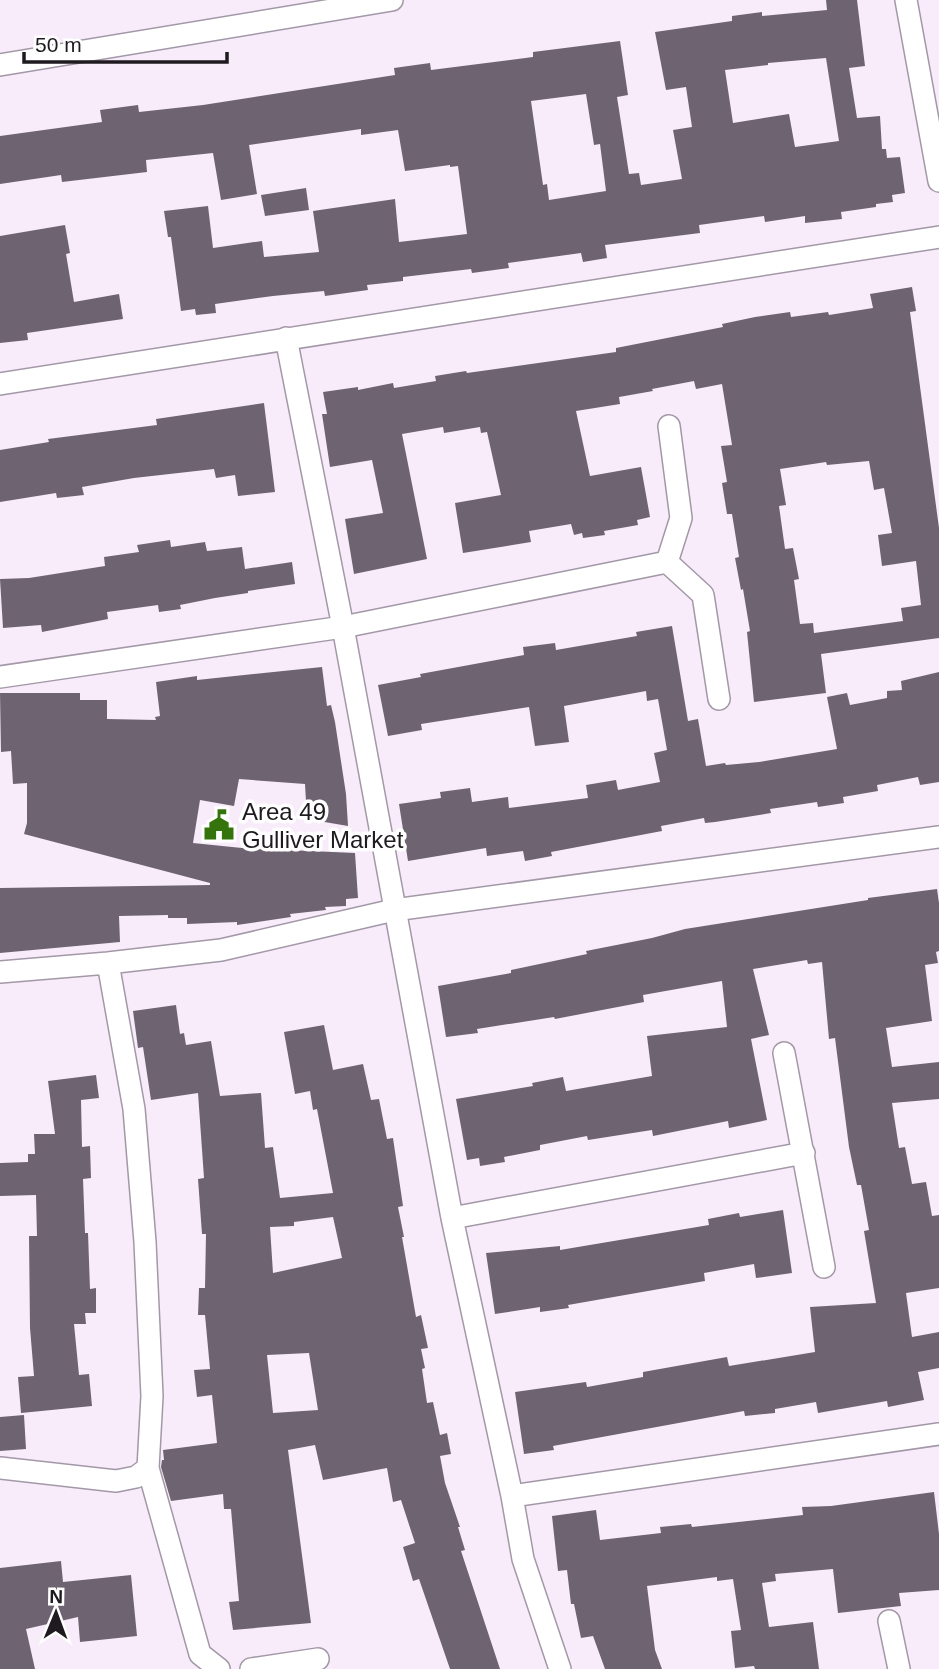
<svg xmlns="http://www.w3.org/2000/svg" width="939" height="1669" font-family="Arial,sans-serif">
<rect width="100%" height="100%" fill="#f8ecfb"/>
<path fill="#6e6471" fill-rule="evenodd" d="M 826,0 L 857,0 L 865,66 L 849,68 L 857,118 L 880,116 L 882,149 L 886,149 L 887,158 L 900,157 L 905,193 L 892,195 L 893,202 L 876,204 L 876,207 L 841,212 L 842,219 L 805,223 L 805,216 L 765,222 L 764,216 L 699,225 L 700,233 L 605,245 L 607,258 L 583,262 L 581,253 L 508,263 L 509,268 L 472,273 L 471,269 L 403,277 L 403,281 L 367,285 L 368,290 L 325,296 L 324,291 L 273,296 L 215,304 L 216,313 L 196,315 L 195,309 L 181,311 L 171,237 L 168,237 L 164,211 L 208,206 L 213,248 L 262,241 L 264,257 L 319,252 L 313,211 L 395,199 L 399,242 L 467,234 L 458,166 L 450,167 L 450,165 L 405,171 L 398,130 L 361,135 L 361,129 L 249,145 L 257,194 L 221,200 L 213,153 L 146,160 L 147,172 L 62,182 L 61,175 L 0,184 L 0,136 L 102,122 L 100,110 L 138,105 L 139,112 L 203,105 L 395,75 L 394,68 L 430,63 L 431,70 L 533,57 L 533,52 L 620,41 L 628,95 L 617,97 L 629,174 L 639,173 L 641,185 L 682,179 L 673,130 L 692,127 L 686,87 L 666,90 L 655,32 L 732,21 L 732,16 L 762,12 L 762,16 L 827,10 ZM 826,58 L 839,141 L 795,147 L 789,114 L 733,123 L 725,70 L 768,65 L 768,63 ZM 586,94 L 594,145 L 600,144 L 606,191 L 549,200 L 547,184 L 543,185 L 531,101 Z
M 306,188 L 309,210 L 265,216 L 261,195 Z
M 65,225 L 70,253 L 66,254 L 74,302 L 119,294 L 123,319 L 27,333 L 28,340 L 0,343 L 0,236 Z
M 912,287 L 916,311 L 910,312 L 939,528 L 939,638 L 821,654 L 826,693 L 754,702 L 747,632 L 750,631 L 743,589 L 741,590 L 735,558 L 739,557 L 732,514 L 727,514 L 722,483 L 727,482 L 721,446 L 732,445 L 722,384 L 696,389 L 694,381 L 652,389 L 653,391 L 619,397 L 620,404 L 576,411 L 590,476 L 641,467 L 650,517 L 637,520 L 638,525 L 604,531 L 605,535 L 583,538 L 582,533 L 574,535 L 571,524 L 529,531 L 531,542 L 463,553 L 455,503 L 501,495 L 487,432 L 481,433 L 480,427 L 444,433 L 443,427 L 402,434 L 427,559 L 354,574 L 345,519 L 383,513 L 372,460 L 330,467 L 322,414 L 327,414 L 323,392 L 358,387 L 358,390 L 393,383 L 394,388 L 436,381 L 435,376 L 466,371 L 467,373 L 616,352 L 616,348 L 723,327 L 722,324 L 755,317 L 790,312 L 791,317 L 828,312 L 829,315 L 873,308 L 870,294 ZM 869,461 L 874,490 L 884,488 L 892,533 L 878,535 L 882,566 L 916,561 L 921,605 L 901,608 L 903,621 L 814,633 L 813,623 L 800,624 L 794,580 L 799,579 L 793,548 L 785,549 L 779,506 L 786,505 L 780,469 L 826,462 L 827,465 Z
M 264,403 L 275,492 L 238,496 L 235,475 L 216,478 L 214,469 L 134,478 L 82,487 L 84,495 L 57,498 L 56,493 L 0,502 L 0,450 L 49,442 L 48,439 L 157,425 L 156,419 Z
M 170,540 L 171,547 L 205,542 L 207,551 L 242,547 L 245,569 L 292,562 L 295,584 L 248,591 L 248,593 L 215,598 L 180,605 L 181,609 L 159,612 L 158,605 L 107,612 L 108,619 L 42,632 L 41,625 L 3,628 L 0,579 L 29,578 L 105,566 L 104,557 L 139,552 L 137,545 Z
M 672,626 L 688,721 L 698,719 L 706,766 L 725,763 L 726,765 L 759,762 L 837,749 L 827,697 L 847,693 L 850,705 L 887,698 L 887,691 L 902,690 L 901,681 L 939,672 L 939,782 L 920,785 L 918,777 L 877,785 L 878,791 L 843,797 L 844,803 L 818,807 L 817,802 L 770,809 L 771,813 L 715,822 L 705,823 L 704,818 L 661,826 L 662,831 L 551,852 L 552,856 L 525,861 L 523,851 L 487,856 L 486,848 L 408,861 L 399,804 L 441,798 L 440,792 L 470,788 L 472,802 L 508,797 L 509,808 L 588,798 L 586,785 L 616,780 L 618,790 L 660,782 L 654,753 L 667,750 L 658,699 L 647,701 L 646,691 L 564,706 L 569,742 L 535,746 L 529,707 L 421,724 L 422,730 L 388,736 L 378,685 L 421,677 L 420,674 L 524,655 L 523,647 L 555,643 L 556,650 L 637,636 L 636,632 Z
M 322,667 L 327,706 L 331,705 L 335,722 L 346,794 L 348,826 L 307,819 L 305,784 L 239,779 L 234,806 L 200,800 L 193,843 L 242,848 L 355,853 L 358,898 L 346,899 L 346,906 L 325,907 L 326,910 L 290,914 L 291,917 L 237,925 L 237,922 L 187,924 L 187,918 L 168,918 L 168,915 L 119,916 L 120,942 L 0,953 L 0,888 L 210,885 L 210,883 L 24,834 L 27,823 L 27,783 L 13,784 L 11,751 L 1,752 L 0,693 L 80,693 L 80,700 L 107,700 L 107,719 L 156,720 L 155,717 L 160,716 L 156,682 L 197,676 L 197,680 Z
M 937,889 L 939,903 L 939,951 L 936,952 L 938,963 L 925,965 L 932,1021 L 886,1028 L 892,1067 L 939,1062 L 939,1099 L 892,1103 L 899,1148 L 905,1147 L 912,1184 L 926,1182 L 932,1216 L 939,1215 L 939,1288 L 906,1293 L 912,1337 L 939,1332 L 939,1368 L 918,1372 L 924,1400 L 888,1407 L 887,1401 L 818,1413 L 816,1402 L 775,1409 L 775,1413 L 745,1416 L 744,1411 L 553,1446 L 554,1450 L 524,1454 L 515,1392 L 586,1382 L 587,1387 L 643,1377 L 643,1372 L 727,1357 L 729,1366 L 815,1352 L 810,1307 L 876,1303 L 864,1231 L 869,1230 L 861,1185 L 857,1185 L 849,1147 L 835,1038 L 829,1039 L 822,962 L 808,964 L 807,960 L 753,969 L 769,1035 L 751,1039 L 767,1120 L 729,1128 L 728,1121 L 653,1136 L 652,1130 L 588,1140 L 587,1136 L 540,1145 L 540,1150 L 504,1157 L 505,1162 L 480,1166 L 479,1158 L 467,1160 L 456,1099 L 533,1086 L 532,1083 L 563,1077 L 566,1091 L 652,1076 L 647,1036 L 727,1027 L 722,981 L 643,995 L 644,1002 L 555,1019 L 554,1017 L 477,1029 L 478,1033 L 446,1037 L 438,986 L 511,973 L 511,970 L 587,954 L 586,951 L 652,938 L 685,929 L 868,900 L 868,898 Z
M 176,1005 L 180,1034 L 184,1033 L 186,1045 L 211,1041 L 220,1096 L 261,1093 L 265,1148 L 273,1147 L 280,1198 L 333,1193 L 317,1109 L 313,1110 L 310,1091 L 295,1094 L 284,1032 L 324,1025 L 333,1070 L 363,1064 L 371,1100 L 379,1099 L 387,1139 L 393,1138 L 403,1206 L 398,1207 L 404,1237 L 402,1237 L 416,1317 L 421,1315 L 428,1348 L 421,1349 L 425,1368 L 422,1369 L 427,1403 L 433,1402 L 440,1435 L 447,1433 L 451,1454 L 440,1456 L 445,1483 L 460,1527 L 458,1527 L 465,1550 L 461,1551 L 500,1669 L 450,1669 L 419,1579 L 413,1581 L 403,1547 L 415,1543 L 401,1500 L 393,1502 L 387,1468 L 323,1480 L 315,1445 L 288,1450 L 311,1623 L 233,1630 L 229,1602 L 239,1601 L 231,1509 L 224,1509 L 223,1494 L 171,1501 L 161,1467 L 162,1460 L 164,1460 L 163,1450 L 217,1443 L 212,1395 L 197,1397 L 194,1370 L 210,1369 L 205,1315 L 198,1315 L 199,1288 L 205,1288 L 206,1234 L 202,1234 L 198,1179 L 204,1178 L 198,1093 L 151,1100 L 143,1047 L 138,1048 L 133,1011 ZM 333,1217 L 342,1258 L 273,1273 L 270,1227 L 294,1226 L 294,1222 ZM 309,1353 L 318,1410 L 273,1413 L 267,1355 Z
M 96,1075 L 99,1098 L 81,1100 L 82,1147 L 90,1146 L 91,1178 L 83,1179 L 85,1233 L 88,1233 L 90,1289 L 96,1288 L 96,1313 L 85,1313 L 86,1324 L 74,1324 L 79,1375 L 89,1374 L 92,1406 L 21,1413 L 18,1377 L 34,1376 L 30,1328 L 29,1236 L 37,1236 L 36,1195 L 0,1196 L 0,1163 L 28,1162 L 28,1154 L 35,1154 L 34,1134 L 55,1134 L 48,1081 Z
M 783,1210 L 792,1273 L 756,1278 L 754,1264 L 704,1273 L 705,1281 L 568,1305 L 569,1308 L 540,1312 L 540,1307 L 495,1314 L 486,1253 L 560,1246 L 560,1250 L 709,1225 L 708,1219 L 739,1213 L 740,1217 Z
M 24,1415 L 26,1449 L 0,1451 L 0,1417 Z
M 934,1492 L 939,1534 L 939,1590 L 899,1593 L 901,1606 L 838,1613 L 833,1569 L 775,1574 L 776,1581 L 762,1583 L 769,1627 L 813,1622 L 819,1669 L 755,1669 L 754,1666 L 735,1668 L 731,1631 L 741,1630 L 733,1579 L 717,1581 L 717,1577 L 647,1586 L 655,1650 L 662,1669 L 605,1669 L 593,1636 L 581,1638 L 574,1604 L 571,1604 L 567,1570 L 558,1571 L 552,1516 L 596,1510 L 600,1540 L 661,1533 L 660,1527 L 691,1524 L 692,1527 L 803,1515 L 802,1507 L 831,1506 Z
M 61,1561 L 63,1582 L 131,1575 L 137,1636 L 80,1642 L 78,1617 L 26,1629 L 35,1669 L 0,1669 L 0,1568 Z"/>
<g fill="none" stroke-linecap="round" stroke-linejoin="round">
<g stroke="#a398a7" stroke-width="24">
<path id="minor" d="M 906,0 L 939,181
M 0,65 L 392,0
M 286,338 L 343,627 L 452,1218 L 512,1496 L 523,1559 L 560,1669
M 0,384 L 939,237
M 667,562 L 703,595 L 719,699
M 0,677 L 343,627 L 667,562 L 681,518 L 669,426
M 108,963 L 134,1109 L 145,1242 L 152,1396 L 148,1468 L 200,1654 L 219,1669
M 0,972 L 108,963 L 221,950 L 394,910 L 939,837
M 784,1053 L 824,1267
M 452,1218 L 804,1153
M 0,1468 L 116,1481 L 136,1477 L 148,1468
M 512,1496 L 939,1434
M 889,1621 L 899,1669
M 251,1669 L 318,1659"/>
</g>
<use href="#minor" stroke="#fff" stroke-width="21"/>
</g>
<defs>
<g id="civic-bare" transform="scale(2.415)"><path d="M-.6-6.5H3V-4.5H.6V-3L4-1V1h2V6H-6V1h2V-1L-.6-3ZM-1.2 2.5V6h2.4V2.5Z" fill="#35740d" stroke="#fefefe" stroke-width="2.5" paint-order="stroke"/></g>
</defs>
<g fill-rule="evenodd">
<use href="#civic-bare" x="219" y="825"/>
</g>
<g text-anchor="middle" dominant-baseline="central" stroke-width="7" stroke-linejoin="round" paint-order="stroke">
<g font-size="24" fill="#1e1a1f" stroke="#fefefe" text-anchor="start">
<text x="242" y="811">Area 49<tspan x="242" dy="28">Gulliver Market</tspan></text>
</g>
</g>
<g transform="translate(56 1613) rotate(1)" stroke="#fefefe" stroke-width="5" paint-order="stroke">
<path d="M0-5L12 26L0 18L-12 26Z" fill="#1e1a1f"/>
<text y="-10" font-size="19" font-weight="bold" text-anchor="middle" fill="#1e1a1f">N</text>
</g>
<path d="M24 52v10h203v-10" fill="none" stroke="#1e1a1f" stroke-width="3.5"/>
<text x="35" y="52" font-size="21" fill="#1e1a1f" stroke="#fefefe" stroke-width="5" paint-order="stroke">50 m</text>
</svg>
